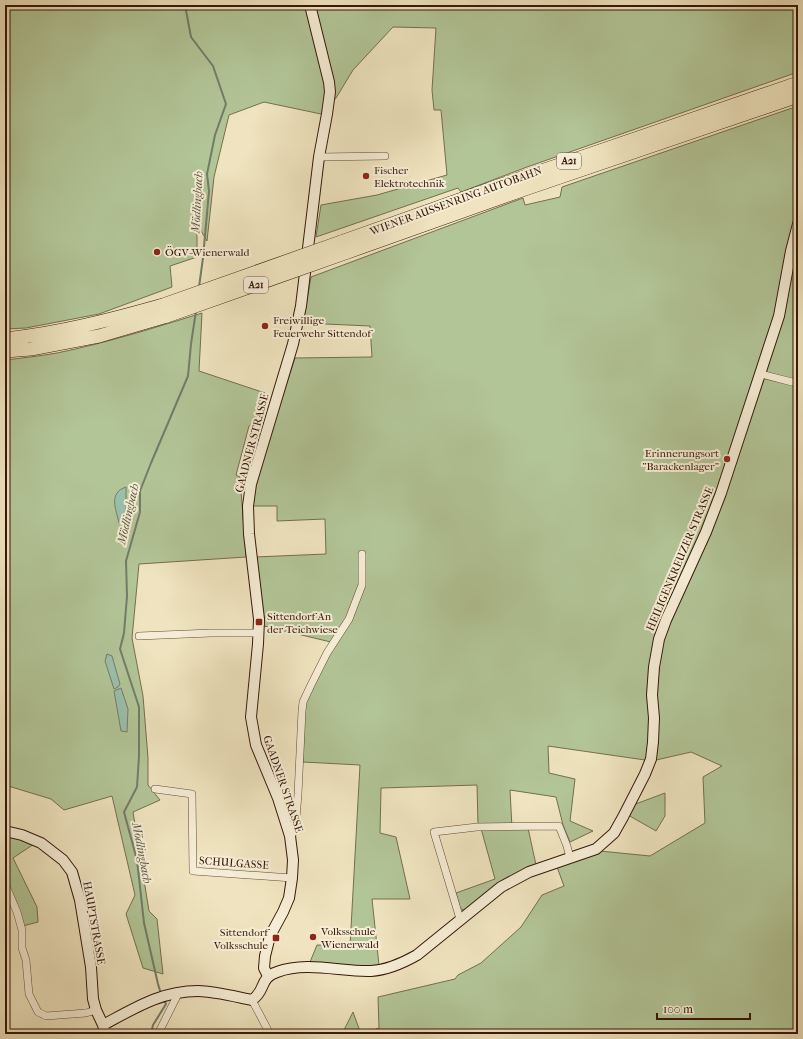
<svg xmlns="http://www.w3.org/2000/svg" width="803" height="1039" font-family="'IM FELL French Canon',serif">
<rect width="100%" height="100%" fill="#efe4bf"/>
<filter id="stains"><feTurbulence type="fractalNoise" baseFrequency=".005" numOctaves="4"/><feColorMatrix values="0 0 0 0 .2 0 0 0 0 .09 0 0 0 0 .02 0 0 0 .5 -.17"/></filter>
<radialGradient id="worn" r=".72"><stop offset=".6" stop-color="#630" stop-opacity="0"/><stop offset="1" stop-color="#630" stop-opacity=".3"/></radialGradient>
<path fill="#b2c597" stroke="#746e50" d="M 5,5 L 798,5 L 798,72 L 527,167 L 461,192 L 458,188 L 316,237 L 321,205 L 377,195 L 447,175 L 441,110 L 434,110 L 432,90 L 436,28 L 393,27 L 353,70 L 336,98 L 321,114 L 264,102 L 229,115 L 214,177 L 207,241 L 197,224 L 197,257 L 170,266 L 172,287 L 99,314 L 26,328 L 5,329 Z
M 798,106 L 798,1034 L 364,1034 L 379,1028 L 378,997 L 455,979 L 458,975 L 481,963 L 521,927 L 542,895 L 564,886 L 557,867 L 600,851 L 650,856 L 705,823 L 703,777 L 722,766 L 691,752 L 652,761 L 548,746 L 549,773 L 575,779 L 570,821 L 593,831 L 570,842 L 563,825 L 556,797 L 510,790 L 512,828 L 528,828 L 536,865 L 465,911 L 460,908 L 456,893 L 495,879 L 482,832 L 478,825 L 477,785 L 381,788 L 380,833 L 396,837 L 410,899 L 372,899 L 379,965 L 365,967 L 310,962 L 317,945 L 350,946 L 360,765 L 303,762 L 305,704 L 335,643 L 264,626 L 255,557 L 326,554 L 325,519 L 277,521 L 277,506 L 252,506 L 255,482 L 295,358 L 372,357 L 370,326 L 303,323 L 311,277 L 523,198 L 525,205 L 560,197 L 562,187 Z
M 202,313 L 199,371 L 265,393 L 255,422 L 249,426 L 236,475 L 240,477 L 246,557 L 139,564 L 132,638 L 143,696 L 148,758 L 148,785 L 160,800 L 133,812 L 149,911 L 157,919 L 163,974 L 143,968 L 126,914 L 135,895 L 112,796 L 64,810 L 51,799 L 5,785 L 5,360 C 22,358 40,356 57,353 C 106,343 154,328 202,313 Z
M 665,793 L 665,816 L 656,831 L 628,815 L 633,805 Z
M 5,834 L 34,844 L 13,858 L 37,907 L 38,922 L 23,926 L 16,901 L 5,878 Z
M 353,1012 L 361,1034 L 342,1034 Z"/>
<path fill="#9bbfac" stroke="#737c6a" d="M 126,487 L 126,523 L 119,523 C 116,509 108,493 126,487 Z
M 107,654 L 112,656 L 120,684 L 118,687 L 114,689 L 105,661 Z
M 121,688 L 128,709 L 127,732 L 121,731 L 114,691 Z"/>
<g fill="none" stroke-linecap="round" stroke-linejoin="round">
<path stroke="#737c6a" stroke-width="2" d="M 185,5 L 191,37 L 213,66 L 226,104 L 215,135 L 207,174 L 209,191 L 203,258 L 199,287
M 161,994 L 158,984 L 144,923 L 137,860 L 124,812 L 137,787 L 139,756 L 139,707 L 120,649 L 124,633 L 127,596 L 126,561 L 140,512 L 140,491 L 151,463 L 188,376 L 191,344 L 196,311
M 151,1034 L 153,1025 L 166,1004 L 164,1000"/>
<g stroke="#654a36" stroke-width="8">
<path id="street" d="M 319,157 L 385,156
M 761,374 L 792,382 L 798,382
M 139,636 L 211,633 L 259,633
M 155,789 L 192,794 L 193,871 L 292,878
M 290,836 L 295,831 L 298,794 L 302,711 L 303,702 L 311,685 L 327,653 L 349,619 L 362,585 L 362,554
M 5,884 L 17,912 L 22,930 L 22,948 L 26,960 L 29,994 L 38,1012 L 46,1016 L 86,1013 L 96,1010
M 460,919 L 434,832 L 477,827 L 559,826 L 567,846 L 570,858
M 252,1000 L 270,1034
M 158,1034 L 179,992"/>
</g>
<g stroke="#371708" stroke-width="12">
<path id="secondary" d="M 5,831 L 22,835 L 41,843 L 63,860 L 72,872 L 80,900 L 91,967 L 93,999 L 96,1010 L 103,1025 L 105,1034
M 268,976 L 264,968 L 265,956 L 270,936 L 283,912 L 289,898 L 292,878 L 293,860 L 290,836 L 278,798 L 256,745 L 251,717 L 258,644 L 259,619 L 249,534 L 248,506 L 251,484 L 293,344 L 301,306 L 319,157 L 327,114 L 330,92 L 329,82 L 310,5
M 103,1025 C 135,1008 161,991 198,991 C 213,991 237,997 252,1000 C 266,991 259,978 277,972 C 307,961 341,972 371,971 C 387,970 403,963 417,955 L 501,887 L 529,872 L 596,849 L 614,833 L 623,817 L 645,774 L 651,759 L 653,742 L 654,718 L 652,695 L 654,667 L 659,639 L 666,620 L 706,532 L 721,493 L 779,316 L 791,251 L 798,224"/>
</g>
<g stroke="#371708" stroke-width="14">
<path id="highway" d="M 341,242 L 524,177 L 798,83
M 345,253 L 528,188 L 798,96
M 5,339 C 60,333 110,320 163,305
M 5,351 L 31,349 L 99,336 L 167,316"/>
</g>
<use href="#street" stroke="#f5edd5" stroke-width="7"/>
<use href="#secondary" stroke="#f5edd5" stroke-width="10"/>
<use href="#highway" stroke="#efe4bf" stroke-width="13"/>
<g stroke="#371708" stroke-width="14" stroke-linecap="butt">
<path id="highway-bridge" d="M 163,305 L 341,242
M 167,316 L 345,253"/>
</g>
<use href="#highway-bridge" stroke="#efe4bf" stroke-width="13"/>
</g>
<g fill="#8f2418" stroke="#f5edd5" stroke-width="1.5">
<circle cx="366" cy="176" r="4"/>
<circle cx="157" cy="252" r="4"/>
<circle cx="265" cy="326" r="4"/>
<circle cx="727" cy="459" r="4"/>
<rect x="255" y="618" width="8" height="8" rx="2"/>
<circle cx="313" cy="937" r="4"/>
<rect x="272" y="934" width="8" height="8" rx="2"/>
</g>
<g text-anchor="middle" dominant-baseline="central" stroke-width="4" stroke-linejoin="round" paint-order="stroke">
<g fill="#f5edd5" stroke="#705746" stroke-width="1">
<rect x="557" y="153" width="24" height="16" rx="3"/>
<rect x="244" y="277" width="24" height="16" rx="3"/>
</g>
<g font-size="10" font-weight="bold" fill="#371708">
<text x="569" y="161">A21</text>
<text x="256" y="285">A21</text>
</g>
<g font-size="11" fill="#371708" stroke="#f5edd5" text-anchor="start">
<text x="374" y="170">Fischer<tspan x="374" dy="13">Elektrotechnik</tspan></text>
<text x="165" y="252">ÖGV-Wienerwald</text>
<text x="273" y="320">Freiwillige<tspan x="273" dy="13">Feuerwehr Sittendof</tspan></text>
<text x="719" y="453" text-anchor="end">Erinnerungsort<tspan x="719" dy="13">"Barackenlager"</tspan></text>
<text x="267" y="616">Sittendorf An<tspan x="267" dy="13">der Teichwiese</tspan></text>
<text x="321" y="931">Volksschule<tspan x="321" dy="13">Wienerwald</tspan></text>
<text x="268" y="932" text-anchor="end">Sittendorf<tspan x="268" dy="13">Volksschule</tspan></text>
</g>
<g font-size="11" fill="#371708" stroke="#f5edd5">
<text transform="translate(456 201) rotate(-20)">WIENER AUSSENRING AUTOBAHN</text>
<text transform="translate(252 443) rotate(-75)">GAADNER STRASSE</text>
<text transform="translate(680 559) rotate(-67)">HEILIGENKREUZER STRASSE</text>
<text transform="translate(283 784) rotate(71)">GAADNER STRASSE</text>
<text transform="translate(234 863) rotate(4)">SCHULGASSE</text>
<text transform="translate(94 923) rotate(80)">HAUPTSTRASSE</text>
</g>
<g font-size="12" font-style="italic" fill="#5a5241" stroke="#f5edd5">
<text transform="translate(197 202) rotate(-87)">Mödlingbach</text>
<text transform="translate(128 514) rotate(-77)">Mödlingbach</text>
<text transform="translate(142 853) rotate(79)">Mödlingbach</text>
</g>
</g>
<rect width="803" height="1039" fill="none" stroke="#efe4bf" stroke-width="20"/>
<rect x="6" y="6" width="791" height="1027" fill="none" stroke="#371708" stroke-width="2"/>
<rect x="10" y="10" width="783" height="1019" fill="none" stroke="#371708"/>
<path d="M657 1013v6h93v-6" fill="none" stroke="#371708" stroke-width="2"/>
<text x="663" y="1013" font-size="12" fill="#371708" stroke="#f5edd5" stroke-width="3" paint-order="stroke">100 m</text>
<rect width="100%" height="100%" filter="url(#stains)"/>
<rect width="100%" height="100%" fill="url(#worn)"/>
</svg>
